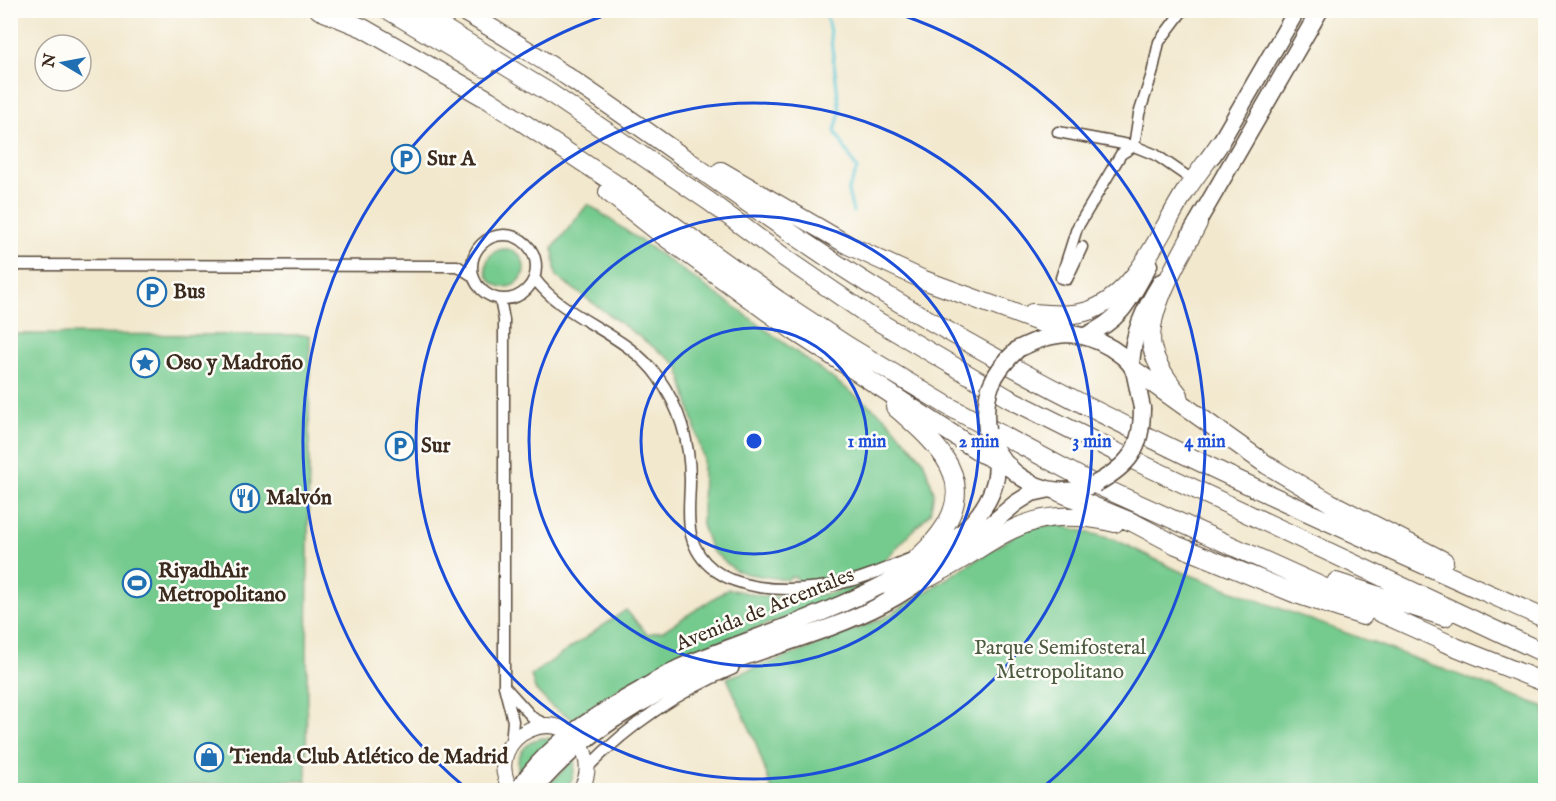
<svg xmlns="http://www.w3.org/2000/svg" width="1556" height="801" font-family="'IM FELL English',serif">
<rect width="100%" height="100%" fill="#fdfcf7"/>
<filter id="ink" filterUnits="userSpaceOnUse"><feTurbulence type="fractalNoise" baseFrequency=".0167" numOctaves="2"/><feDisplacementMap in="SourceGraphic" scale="12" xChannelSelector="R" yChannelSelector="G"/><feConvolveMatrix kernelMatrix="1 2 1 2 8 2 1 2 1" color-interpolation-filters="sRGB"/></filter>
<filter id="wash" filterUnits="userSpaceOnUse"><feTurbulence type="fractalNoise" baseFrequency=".008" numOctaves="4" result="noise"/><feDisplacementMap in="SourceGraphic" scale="24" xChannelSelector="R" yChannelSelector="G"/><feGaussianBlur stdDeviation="1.35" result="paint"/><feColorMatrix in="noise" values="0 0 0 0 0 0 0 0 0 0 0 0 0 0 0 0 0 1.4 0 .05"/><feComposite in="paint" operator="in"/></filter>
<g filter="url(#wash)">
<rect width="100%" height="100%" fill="#f2e8ce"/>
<path fill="#75ca8e" stroke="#587a56" stroke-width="1.5" d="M 588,204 L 735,307 L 885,417 L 923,460 L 934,492 L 930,513 L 883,562 L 859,573 L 799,583 L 796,577 L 790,577 L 788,580 L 748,574 L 735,570 L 711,550 L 702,525 L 703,457 L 678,365 L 556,276 L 553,248 Z
M486 268a19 19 0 1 1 38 0a19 19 0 1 1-38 0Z
M 11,334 L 310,335 L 306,781 L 263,781 L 106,790 L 11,788 Z
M 1056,524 L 1116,540 L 1177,570 L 1545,707 L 1545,790 L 772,790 L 754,738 L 727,678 L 805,650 L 886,617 L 1025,529 Z
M 871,578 L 873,582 L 833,603 L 768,624 L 679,658 L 629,682 L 573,719 L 552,707 L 535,689 L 531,675 L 626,610 L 647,634 L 663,631 L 728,589 L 767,597 L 802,596 L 832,593 Z
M 541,738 L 555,739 L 520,777 C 513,759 523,743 541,738 Z
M 574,759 C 576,771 573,782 563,790 L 544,790 Z"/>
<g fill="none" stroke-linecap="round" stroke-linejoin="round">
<path stroke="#5cc7d6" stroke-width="3" d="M 825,10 L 830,32 L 840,112 L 835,131 L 857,169 L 848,191 L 853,212"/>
</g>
</g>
<g filter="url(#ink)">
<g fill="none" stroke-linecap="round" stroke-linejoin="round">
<g stroke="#564638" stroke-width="13">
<path id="street" d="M 1183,10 L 1159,42 L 1152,74 L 1139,114 L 1134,146 L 1156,155 L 1188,177
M 1058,132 L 1134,146
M472 267a32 32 0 1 1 64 0a32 32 0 1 1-64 0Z
M 1082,247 L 1067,279 L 1061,278 L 1077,228 L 1121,154 L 1134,146
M 10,265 L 453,266 L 457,266 L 473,276
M 535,279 C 565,320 626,332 658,377 C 680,408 690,443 690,480 C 690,498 687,517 691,535 C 707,599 801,594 850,581 C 870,576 890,567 909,559
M 500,299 L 504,320 L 504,686 L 513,721 L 511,743
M 506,688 L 533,718 L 547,725
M 587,768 C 629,725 677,692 733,669"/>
</g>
<g stroke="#564638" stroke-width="17">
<path id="secondary" d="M 511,790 C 478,734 568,697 585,755 C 589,767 587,780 580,790"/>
</g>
<g stroke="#564638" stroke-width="19">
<path id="primary" d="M 1213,155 L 1297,10
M 1190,235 L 1320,10
M 1085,336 C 1123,319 1130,299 1149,265
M 1018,349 C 1052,332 1077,327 1111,348 C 1120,354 1129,360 1134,370 L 1142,408
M 1131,365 C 1133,333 1144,309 1161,282
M 987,430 C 1002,477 1049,504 1095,484
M 518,790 C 546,745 594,716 639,691 C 652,683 665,675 679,668 C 754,633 1021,564 995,451
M 534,790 C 585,728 663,686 738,659 C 786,642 837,628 883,604 C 932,578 973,539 1016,503 L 1032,493 L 1046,490"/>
</g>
<g stroke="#564638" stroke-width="20">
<path id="highway" d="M 319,10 L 363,28 L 489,100 L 617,185 L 778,300 L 848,346 L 948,406 L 1090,482 L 1454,646
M 388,10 L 485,68
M 414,10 L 550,93 L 710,202 L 785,258 L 874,319 L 1008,398 L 1116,452 L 1546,654
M 461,10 C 609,95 742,207 888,296 C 1097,422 1323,520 1546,619
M 721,171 L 848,245 L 924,280 L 1069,333
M 608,192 L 662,235 L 794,331 L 983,454 L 1009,467
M 1032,313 C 1051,314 1072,317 1091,310 C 1138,292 1160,231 1185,192 C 1196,175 1209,159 1220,143
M 1134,370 L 1267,465 L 1331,503 L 1444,561
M 1179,395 C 1168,381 1156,365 1152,347 C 1145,311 1182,255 1198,223
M 1059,492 L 1134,523 L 1176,545 L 1296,594 L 1363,616
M 922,581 C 999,545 1019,500 1115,523
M 1336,582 L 1445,617
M 886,585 C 923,554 981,511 944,457 C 931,438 913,423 895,407
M 1443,642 L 1546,683"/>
</g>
<use href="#street" stroke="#fff" stroke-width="10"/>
<use href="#secondary" stroke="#fff" stroke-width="15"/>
<use href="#primary" stroke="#fff" stroke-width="16"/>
<use href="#highway" stroke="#fff" stroke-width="18"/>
<g stroke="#564638" stroke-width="19" stroke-linecap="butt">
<path id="primary-bridge" d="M 987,430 C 983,394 991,374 1018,349
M 1095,484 C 1130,465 1142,449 1142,408"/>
</g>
<use href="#primary-bridge" stroke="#fff" stroke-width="16"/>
</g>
</g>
<g fill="none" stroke="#1d4ed8" stroke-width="3">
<circle cx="754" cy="441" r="113"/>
<circle cx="754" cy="441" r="225"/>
<circle cx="754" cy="441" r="338"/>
<path d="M467 789A451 451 0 0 1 618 11M890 11A451 451 0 0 1 1041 789"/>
</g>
<defs>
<g id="parking-ring" transform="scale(1.5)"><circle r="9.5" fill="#fdfcf7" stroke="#1f6fb2" stroke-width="1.5"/><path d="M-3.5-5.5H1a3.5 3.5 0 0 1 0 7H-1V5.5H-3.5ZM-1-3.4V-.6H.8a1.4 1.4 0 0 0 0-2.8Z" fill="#1f6fb2"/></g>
<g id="sight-ring" transform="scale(1.5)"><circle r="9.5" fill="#fdfcf7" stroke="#1f6fb2" stroke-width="1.5"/><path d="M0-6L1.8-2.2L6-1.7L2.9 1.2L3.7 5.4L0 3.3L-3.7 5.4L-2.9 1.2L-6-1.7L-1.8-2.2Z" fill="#1f6fb2"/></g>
<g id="restaurant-ring" transform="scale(1.5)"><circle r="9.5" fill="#fdfcf7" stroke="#1f6fb2" stroke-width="1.5"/><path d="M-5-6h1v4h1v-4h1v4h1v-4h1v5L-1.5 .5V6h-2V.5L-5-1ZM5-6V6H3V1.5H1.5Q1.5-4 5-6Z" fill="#1f6fb2"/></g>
<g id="stadium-ring" transform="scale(1.5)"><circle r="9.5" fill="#fdfcf7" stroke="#1f6fb2" stroke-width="1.5"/><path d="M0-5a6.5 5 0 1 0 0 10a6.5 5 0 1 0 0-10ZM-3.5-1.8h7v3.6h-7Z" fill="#1f6fb2"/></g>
<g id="shop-ring" transform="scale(1.5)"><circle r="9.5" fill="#fdfcf7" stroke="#1f6fb2" stroke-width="1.5"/><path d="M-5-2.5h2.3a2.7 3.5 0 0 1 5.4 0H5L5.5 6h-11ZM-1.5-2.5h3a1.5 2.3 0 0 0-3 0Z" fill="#1f6fb2"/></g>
</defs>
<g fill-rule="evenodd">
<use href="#parking-ring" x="406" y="159"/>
<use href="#parking-ring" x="152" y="292"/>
<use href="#sight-ring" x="145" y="363"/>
<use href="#parking-ring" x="400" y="446"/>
<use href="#restaurant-ring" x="245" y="498"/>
<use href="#stadium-ring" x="137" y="583"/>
<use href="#shop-ring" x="209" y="757"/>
</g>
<g text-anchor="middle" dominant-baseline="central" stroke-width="5" stroke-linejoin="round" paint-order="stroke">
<g font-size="21" font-weight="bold" fill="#3b2a1e" stroke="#fdfcf7" text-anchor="start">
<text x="427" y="159">Sur A</text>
<text x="173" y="292">Bus</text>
<text x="166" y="363">Oso y Madroño</text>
<text x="421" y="446">Sur</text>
<text x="266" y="498">Malvón</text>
<text x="158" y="571">RiyadhAir<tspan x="158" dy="24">Metropolitano</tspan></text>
<text x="230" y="757">Tienda Club Atlético de Madrid</text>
</g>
<g font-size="21" fill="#3b2a1e" stroke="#fdfcf7">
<text transform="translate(765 610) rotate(-22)">Avenida de Arcentales</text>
</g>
<g font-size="21" fill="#4c5a40" stroke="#fdfcf7">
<text x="1060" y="648">Parque Semifosteral<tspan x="1060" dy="24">Metropolitano</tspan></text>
</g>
</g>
<circle cx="754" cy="441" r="9" fill="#1d4ed8" stroke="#fdfcf7" stroke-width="3"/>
<g font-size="18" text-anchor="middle" font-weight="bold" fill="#1d4ed8" stroke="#fdfcf7" stroke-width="5" stroke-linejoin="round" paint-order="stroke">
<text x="867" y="447">1 min</text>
<text x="979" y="447">2 min</text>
<text x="1092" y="447">3 min</text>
<text x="1205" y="447">4 min</text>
</g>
<rect width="1556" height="801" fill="none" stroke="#fdfcf7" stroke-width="36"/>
<g transform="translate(63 63) rotate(280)"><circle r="28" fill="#fdfcf7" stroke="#afa8a0" stroke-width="1.5"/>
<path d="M0-4.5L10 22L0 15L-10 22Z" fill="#1f6fb2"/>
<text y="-9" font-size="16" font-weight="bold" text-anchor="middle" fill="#3b2a1e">N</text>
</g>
</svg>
